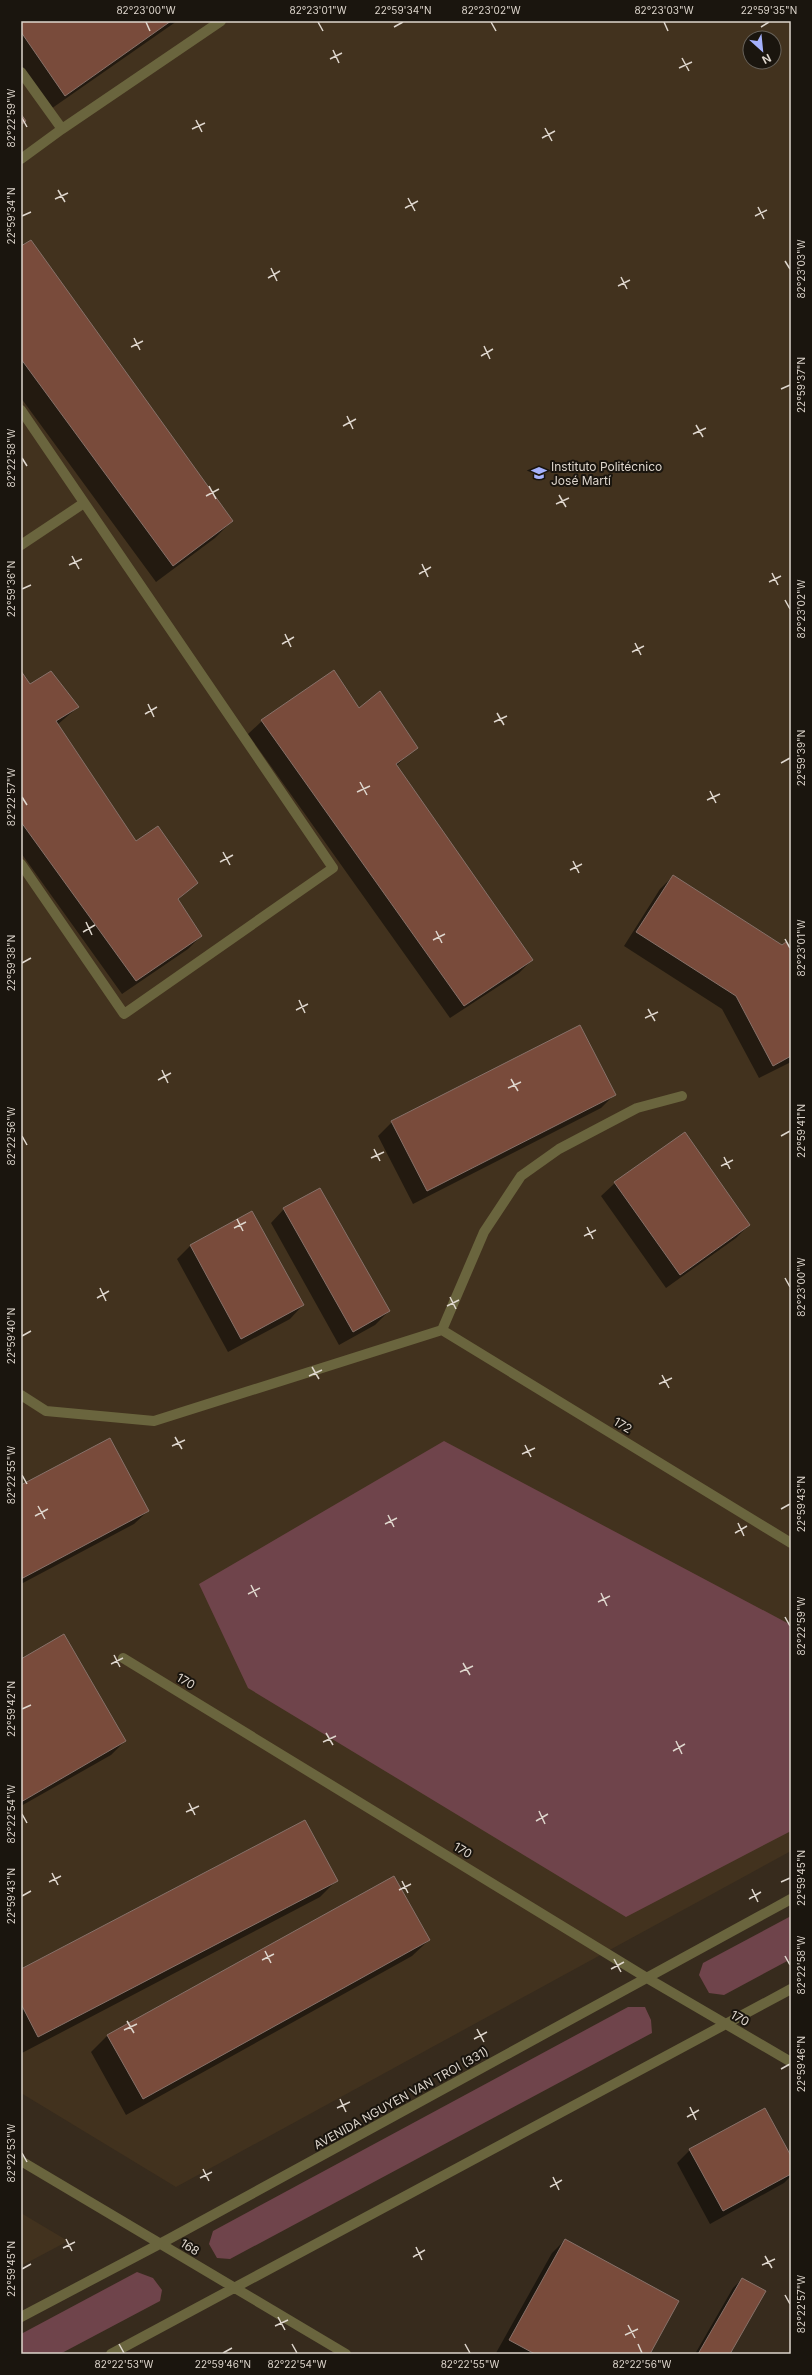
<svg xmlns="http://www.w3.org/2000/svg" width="812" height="2375" font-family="Inter,sans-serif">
<rect width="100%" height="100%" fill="#372b1d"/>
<path fill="#42321e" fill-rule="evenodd" d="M 21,21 L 791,21 L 791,1851 L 176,2187 L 21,2093 ZM 750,38 L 774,38 L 774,62 L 750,62 Z
M 21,2213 L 68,2241 L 21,2266 Z"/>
<path fill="#6f444b" d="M 444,1441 L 791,1625 L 791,1831 L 626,1917 L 248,1688 L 199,1584 Z
M 791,1916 L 791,1959 L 724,1995 L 709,1993 L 699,1975 L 703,1963 Z
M 628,2007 L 645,2007 L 651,2020 L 652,2033 L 230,2259 L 217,2258 L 209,2244 L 213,2231 Z
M 137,2272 L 153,2278 L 162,2290 L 160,2301 L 60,2354 L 21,2354 L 21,2334 Z"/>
<path fill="#0007" d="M 21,21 L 177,21 L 48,111 L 21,72 Z
M 21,247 L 232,521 L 215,538 L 156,582 L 21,398 Z
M 21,673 L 30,686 L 78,707 L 57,725 L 136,843 L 197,883 L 178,900 L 201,936 L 188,949 L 122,994 L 21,853 Z
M 359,710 L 416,748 L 396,766 L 532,960 L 519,973 L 450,1018 L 248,734 L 262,721 Z
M 673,876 L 781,946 L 786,943 L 791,951 L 791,1062 L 759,1078 L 722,1009 L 624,946 L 660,889 Z
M 580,1026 L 614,1095 L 601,1108 L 413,1204 L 378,1136 L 392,1122 Z
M 685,1134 L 749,1225 L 736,1238 L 666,1288 L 601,1196 L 615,1183 Z
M 284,1209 L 389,1311 L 375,1325 L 339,1345 L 271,1223 Z
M 191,1245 L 303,1305 L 290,1319 L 228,1352 L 177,1259 Z
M 21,1486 L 148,1511 L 134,1524 L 21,1584 Z
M 21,1660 L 125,1741 L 111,1755 L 21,1806 Z
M 336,1881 L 320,1897 L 22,2053 L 21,1971 Z
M 429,1940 L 412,1956 L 126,2115 L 91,2052 L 107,2036 Z
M 690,2150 L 791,2159 L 791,2176 L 784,2183 L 710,2224 L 677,2163 Z
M 565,2240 L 648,2354 L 496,2353 L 552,2253 Z
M 742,2279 L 729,2354 L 695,2354 L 733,2288 Z"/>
<path fill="#794b3b" stroke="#877169" d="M 21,21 L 171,21 L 65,96 L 21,32 Z
M 21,114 L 26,121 L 21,125 Z
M 31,240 L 233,521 L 173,566 L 21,359 L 21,246 Z
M 334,670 L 359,708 L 380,691 L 418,748 L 396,764 L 533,960 L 464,1006 L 261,720 Z
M 21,671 L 30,684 L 51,671 L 79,707 L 56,721 L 136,841 L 158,826 L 198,883 L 178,899 L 202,936 L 136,981 L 21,822 Z
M 673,875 L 782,945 L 786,942 L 791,951 L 791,1056 L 773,1066 L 736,996 L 636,932 Z
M 580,1025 L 616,1095 L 427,1191 L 391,1121 Z
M 685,1132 L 750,1225 L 680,1275 L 614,1182 Z
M 320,1188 L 390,1311 L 353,1332 L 283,1208 Z
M 252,1211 L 304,1305 L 241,1339 L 190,1245 Z
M 110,1438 L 149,1511 L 21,1579 L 21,1485 Z
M 64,1634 L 126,1741 L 21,1802 L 21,1659 Z
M 305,1820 L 338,1881 L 38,2037 L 21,2004 L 21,1969 Z
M 394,1876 L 430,1940 L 143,2099 L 107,2035 Z
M 765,2108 L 791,2156 L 791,2174 L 723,2211 L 689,2149 Z
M 565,2239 L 679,2301 L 650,2354 L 535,2354 L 509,2340 Z
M 742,2278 L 766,2291 L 730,2354 L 698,2354 Z"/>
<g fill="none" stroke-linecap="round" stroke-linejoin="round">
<path stroke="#6a653e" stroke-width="10" d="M 21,72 L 62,129 L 21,159
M 62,129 L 221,21
M 21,410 L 333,868 L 124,1014 L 21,864
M 21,545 L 84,503
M 442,1330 L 791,1543
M 21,1395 L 46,1411 L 154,1421 L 442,1330 L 484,1232 L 521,1176 L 559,1149 L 637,1108 L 682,1096
M 123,1658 L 647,1978 L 791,2062
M 21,2161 L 346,2354
M 21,2317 L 169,2239 L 791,1899
M 111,2354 L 791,1989"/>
</g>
<path fill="none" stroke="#ded6cd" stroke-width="1.5" d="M 146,22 L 150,31M 318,22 L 323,31M 491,22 L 496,31M 664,22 L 668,31M 394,27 L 403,22M 761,27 L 769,22M 333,50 L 339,63M 682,58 L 689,71M 330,59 L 342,53M 679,68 L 692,62M 22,118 L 27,127M 196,120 L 202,132M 545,128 L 552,141M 192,129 L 205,123M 542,138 L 555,131M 58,190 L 65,202M 408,198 L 415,211M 55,199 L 68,193M 758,207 L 764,219M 405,208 L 418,201M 22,216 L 31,212M 755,216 L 767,210M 785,261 L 790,269M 271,268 L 277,281M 621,277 L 627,289M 268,278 L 280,271M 618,286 L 630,280M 134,338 L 140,350M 484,346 L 490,359M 131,347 L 143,341M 481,356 L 493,349M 781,389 L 790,385M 347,416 L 353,429M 696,425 L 703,437M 343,426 L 356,419M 693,434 L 706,428M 22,458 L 27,466M 209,486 L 216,499M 559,495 L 566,507M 206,496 L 219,489M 556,504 L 569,498M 72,556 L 79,569M 422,564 L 428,577M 69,565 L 82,559M 772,573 L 778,585M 419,574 L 431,567M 769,582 L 781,576M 22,589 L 31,585M 785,600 L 790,609M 285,634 L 291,647M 635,643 L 641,655M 282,644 L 294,637M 632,652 L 644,646M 148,704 L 154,717M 497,713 L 504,725M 145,714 L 157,707M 494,722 L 507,716M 781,763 L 790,758M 360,782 L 367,795M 710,791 L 716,803M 357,792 L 370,786M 22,797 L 27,805M 707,800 L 720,794M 223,852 L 230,865M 573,861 L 579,873M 220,862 L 233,855M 570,870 L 582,864M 86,922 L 92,935M 436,931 L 442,943M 83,932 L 95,925M 785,939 L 790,948M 433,940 L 445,934M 22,963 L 31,958M 299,1000 L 305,1013M 648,1009 L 655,1021M 296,1010 L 308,1004M 645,1018 L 658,1012M 162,1070 L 168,1083M 511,1079 L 518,1091M 158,1080 L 171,1073M 508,1088 L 521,1082M 22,1136 L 27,1145M 781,1136 L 790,1131M 374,1149 L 380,1161M 724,1157 L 730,1169M 371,1158 L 384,1152M 721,1166 L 733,1160M 237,1219 L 243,1231M 587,1227 L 593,1239M 234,1228 L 246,1222M 584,1236 L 596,1230M 785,1278 L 790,1287M 100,1288 L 106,1301M 450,1297 L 456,1309M 97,1298 L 109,1291M 447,1306 L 459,1300M 22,1336 L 31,1331M 312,1367 L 319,1379M 662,1375 L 669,1388M 309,1376 L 322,1370M 659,1384 L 672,1378M 175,1437 L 182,1449M 525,1445 L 531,1457M 172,1446 L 185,1440M 522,1454 L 535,1448M 22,1475 L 27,1484M 38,1506 L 45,1519M 781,1509 L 790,1504M 388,1515 L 394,1527M 35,1516 L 48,1509M 738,1523 L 744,1536M 385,1524 L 397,1518M 735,1533 L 747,1526M 251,1585 L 257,1597M 601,1593 L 607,1606M 248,1594 L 260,1588M 598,1602 L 610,1596M 785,1617 L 790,1626M 114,1655 L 120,1667M 463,1663 L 470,1675M 111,1664 L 123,1658M 460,1672 L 473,1666M 22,1709 L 31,1705M 326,1733 L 333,1745M 676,1741 L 682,1754M 323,1742 L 336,1736M 673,1751 L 685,1744M 189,1803 L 195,1815M 539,1811 L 545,1824M 186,1812 L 199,1806M 22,1814 L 27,1823M 536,1821 L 548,1814M 52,1873 L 58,1885M 402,1881 L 408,1893M 49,1882 L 61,1876M 781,1882 L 790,1878M 752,1889 L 758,1902M 399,1890 L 411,1884M 22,1896 L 31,1891M 749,1899 L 761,1892M 265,1951 L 271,1963M 785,1956 L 790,1965M 614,1959 L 621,1972M 262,1960 L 274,1954M 611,1969 L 624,1962M 127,2021 L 134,2033M 477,2029 L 484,2042M 124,2030 L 137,2024M 474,2039 L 487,2032M 781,2069 L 790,2064M 340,2099 L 346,2112M 690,2107 L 696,2120M 337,2108 L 350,2102M 687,2117 L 699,2110M 22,2153 L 27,2162M 203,2169 L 209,2181M 553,2177 L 559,2190M 200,2178 L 212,2172M 550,2187 L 562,2180M 66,2239 L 72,2251M 416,2247 L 422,2260M 63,2248 L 75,2242M 765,2256 L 772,2268M 413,2257 L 425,2250M 762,2265 L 775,2259M 22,2269 L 31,2264M 785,2295 L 790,2304M 278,2317 L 285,2330M 628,2325 L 635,2338M 275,2326 L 288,2320M 625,2335 L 638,2329M 119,2344 L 124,2353M 292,2344 L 297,2353M 465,2344 L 470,2353M 638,2344 L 642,2353M 223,2353 L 232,2348"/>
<defs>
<g id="school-bare" transform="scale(1.2)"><path d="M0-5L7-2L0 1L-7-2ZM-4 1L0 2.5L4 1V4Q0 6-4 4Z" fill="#a5b1fc" stroke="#1a150e" stroke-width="2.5" paint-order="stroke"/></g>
</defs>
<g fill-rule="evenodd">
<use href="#school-bare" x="539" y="473"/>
</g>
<g text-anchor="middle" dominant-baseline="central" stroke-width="4" stroke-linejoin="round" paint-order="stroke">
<g font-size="12" fill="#ded6cd" stroke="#1a150e" text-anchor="start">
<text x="551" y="466">Instituto Politécnico<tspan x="551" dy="14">José Martí</tspan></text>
</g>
<g font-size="12" fill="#ded6cd" stroke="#1a150e">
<text transform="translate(623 1425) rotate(31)">172</text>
<text transform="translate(186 1681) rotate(31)">170</text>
<text transform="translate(463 1850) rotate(31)">170</text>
<text transform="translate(740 2018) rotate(30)">170</text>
<text transform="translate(401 2098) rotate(-29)">AVENIDA NGUYEN VAN TROI (331)</text>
<text transform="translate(190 2247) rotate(32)">168</text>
</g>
</g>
<rect width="812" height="2375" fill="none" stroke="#1a150e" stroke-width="44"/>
<g transform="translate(762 50) rotate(153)"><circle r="19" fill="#1a150e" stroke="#68625a"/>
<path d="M0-3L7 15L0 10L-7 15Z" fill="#a5b1fc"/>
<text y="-6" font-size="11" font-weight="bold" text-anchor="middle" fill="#ded6cd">N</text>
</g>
<rect x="22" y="22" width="768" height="2331" fill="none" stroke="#ded6cd" stroke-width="1.5"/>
<g font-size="10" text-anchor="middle" fill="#ded6cd">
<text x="146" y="14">82°23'00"W</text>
<text x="318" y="14">82°23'01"W</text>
<text x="403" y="14">22°59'34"N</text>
<text x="491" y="14">82°23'02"W</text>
<text x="664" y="14">82°23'03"W</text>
<text x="769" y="14">22°59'35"N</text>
<text transform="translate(11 118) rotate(-90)" y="4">82°22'59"W</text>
<text transform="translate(11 216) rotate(-90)" y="4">22°59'34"N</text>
<text transform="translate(801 269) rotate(-90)" y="4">82°23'03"W</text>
<text transform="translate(801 385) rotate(-90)" y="4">22°59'37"N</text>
<text transform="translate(11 458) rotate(-90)" y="4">82°22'58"W</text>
<text transform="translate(11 589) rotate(-90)" y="4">22°59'36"N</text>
<text transform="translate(801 609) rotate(-90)" y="4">82°23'02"W</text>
<text transform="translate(801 758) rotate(-90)" y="4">22°59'39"N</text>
<text transform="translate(11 797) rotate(-90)" y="4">82°22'57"W</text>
<text transform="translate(801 948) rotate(-90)" y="4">82°23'01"W</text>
<text transform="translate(11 963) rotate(-90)" y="4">22°59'38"N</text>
<text transform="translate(801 1131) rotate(-90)" y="4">22°59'41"N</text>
<text transform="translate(11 1136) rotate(-90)" y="4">82°22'56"W</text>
<text transform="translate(801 1287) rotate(-90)" y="4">82°23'00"W</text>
<text transform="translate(11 1336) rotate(-90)" y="4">22°59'40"N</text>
<text transform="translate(11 1475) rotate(-90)" y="4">82°22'55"W</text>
<text transform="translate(801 1504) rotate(-90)" y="4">22°59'43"N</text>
<text transform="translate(801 1626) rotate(-90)" y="4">82°22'59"W</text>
<text transform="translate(11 1709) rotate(-90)" y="4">22°59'42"N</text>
<text transform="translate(11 1814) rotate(-90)" y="4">82°22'54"W</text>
<text transform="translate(801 1878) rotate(-90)" y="4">22°59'45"N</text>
<text transform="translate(11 1896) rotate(-90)" y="4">22°59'43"N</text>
<text transform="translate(801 1965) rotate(-90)" y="4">82°22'58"W</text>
<text transform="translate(801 2064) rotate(-90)" y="4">22°59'46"N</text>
<text transform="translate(11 2153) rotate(-90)" y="4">82°22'53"W</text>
<text transform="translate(11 2269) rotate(-90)" y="4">22°59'45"N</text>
<text transform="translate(801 2304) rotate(-90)" y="4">82°22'57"W</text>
<text x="124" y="2368">82°22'53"W</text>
<text x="223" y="2368">22°59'46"N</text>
<text x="297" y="2368">82°22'54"W</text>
<text x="470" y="2368">82°22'55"W</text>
<text x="642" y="2368">82°22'56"W</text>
</g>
</svg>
